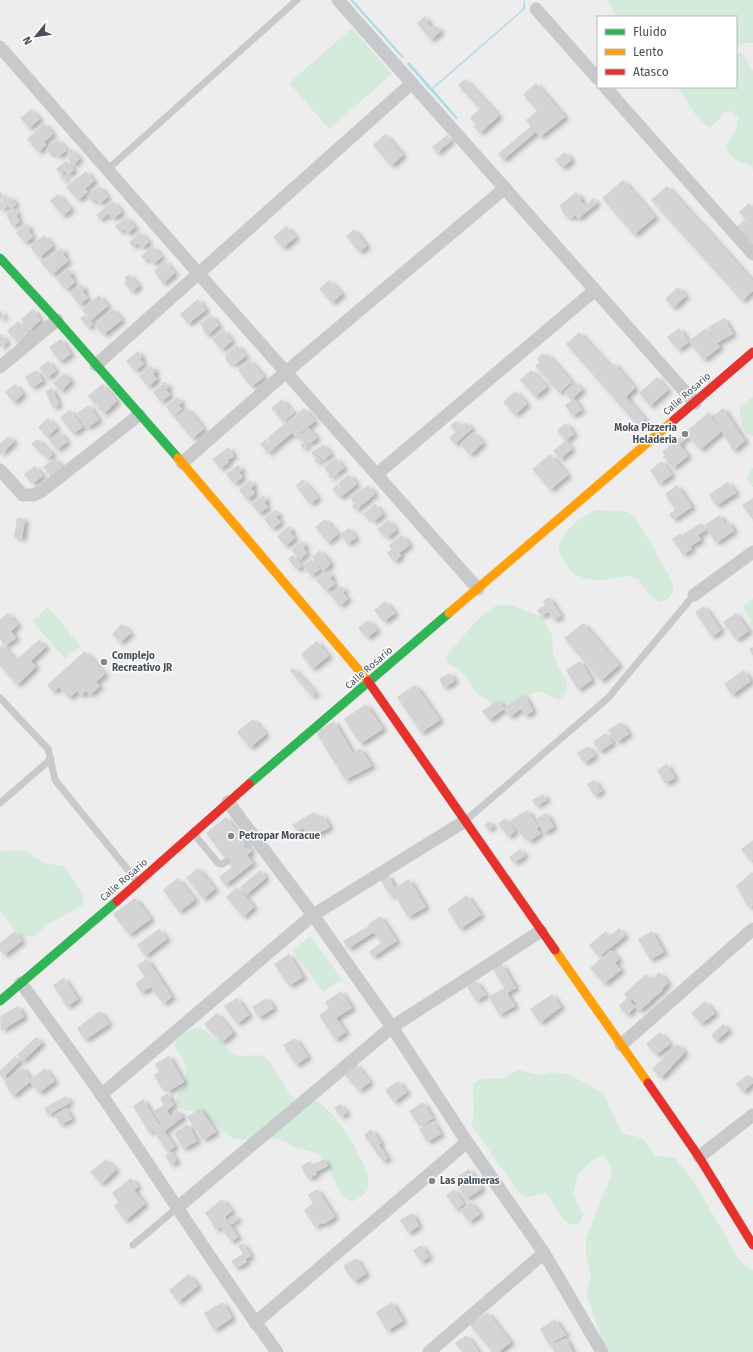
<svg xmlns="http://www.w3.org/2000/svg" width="753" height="1352" font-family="'Fira Sans',sans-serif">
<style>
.green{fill:#d4ebdc}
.water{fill:#acdae5}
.building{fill:#d4d4d6;filter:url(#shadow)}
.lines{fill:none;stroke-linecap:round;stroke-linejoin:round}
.lane{stroke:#c8c9cb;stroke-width:7}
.street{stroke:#c8c9cb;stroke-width:13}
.fast{stroke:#30b455;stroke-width:9}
.slow{stroke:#ff9f0a;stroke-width:9}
.jam{stroke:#e5322d;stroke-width:9}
.poi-dot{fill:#81878c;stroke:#fff;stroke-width:1.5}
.labels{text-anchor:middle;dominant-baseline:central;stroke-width:3;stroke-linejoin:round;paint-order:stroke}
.street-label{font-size:10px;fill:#475058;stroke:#fff}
.poi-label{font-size:10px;font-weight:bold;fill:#475058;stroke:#fff;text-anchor:start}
</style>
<defs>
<filter id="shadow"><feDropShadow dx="4" dy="2.5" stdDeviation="2" flood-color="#0004"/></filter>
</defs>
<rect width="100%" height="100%" fill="#eeeded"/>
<!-- green -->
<path class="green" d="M608,0H753V43H742L736,50V17H616Z
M352,28L392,74L329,129L289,83Z
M736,51L744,55L753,71V171L752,166C737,160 729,161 726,144C734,136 737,130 738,119L732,111L723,113L717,122L709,128L695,114L677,87H736Z
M753,397V436L747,435L742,426L739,408L747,400Z
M753,468V487H752L747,480L750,470Z
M596,510L626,511L635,516L671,579L674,589L669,598L660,602L651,597L638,579L628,576L597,581L587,579L576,575L568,568L558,550C563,530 577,519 596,510Z
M753,599V627L743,606Z
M498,605H510L541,616L552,635L553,654L567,683L566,693L559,700L549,696L540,691L530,694L513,705L504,708L496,706L477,694L465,675L448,663L446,656C463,639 476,615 498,605Z
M48,607L81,646L65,659L32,621Z
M24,850L44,863L64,866L82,893L84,904L50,923L34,936L24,937L15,931L0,910V851Z
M310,936L342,979L323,992L292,950Z
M198,1026L221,1043L230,1052L239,1056L260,1055L269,1060L290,1095L299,1100L318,1101C323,1106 329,1111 334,1116C344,1129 374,1172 368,1188C366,1195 358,1199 352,1202L343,1197L324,1159L314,1152L293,1147L285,1141L262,1135L243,1140L233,1139L201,1113L181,1109L176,1100C189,1071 192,1073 174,1045L180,1036Z
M519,1070L539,1075L550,1072L569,1074L604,1094L622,1133L642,1138L655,1155L675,1158L695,1183L738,1258L745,1266L753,1270V1352H609L603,1342L586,1294L591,1276L586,1257V1237L612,1173L609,1164L604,1156L594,1159L578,1174L573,1194L583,1214L580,1223L571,1225L563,1219L546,1193L526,1198L518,1192L471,1124L474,1115L473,1084L480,1079L502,1078Z"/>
<!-- water -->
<path class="water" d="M350,0H353L404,57L402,58Z
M524,0H525V9L433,89L458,118L456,119L407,64L409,62L432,88L523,9Z"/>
<!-- building -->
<path class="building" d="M425,16L428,21L427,23L432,29L436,26L441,31L431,40L417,23Z
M465,79L499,116L480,133L474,127L477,125L470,118L480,109L458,85Z
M536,83L565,117L540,137L536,132L503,160L498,154L531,126L526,120L537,111L523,94Z
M31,109L40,119L29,128L20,118Z
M44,123L53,134L44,142L46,145L38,152L27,139Z
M385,134L403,155L391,166L373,145Z
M447,135L451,141L437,153L432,147Z
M57,139L67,150L58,157L54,152L51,155L46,149Z
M71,149L80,159L73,165L68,159L70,156L67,152Z
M565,152L572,160L562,168L555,160Z
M66,161L74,170L68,175L64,171L60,174L56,169Z
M86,171L94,181L86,188L80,182L88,192L78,200L66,187Z
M63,174L67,179L64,181L60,177Z
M623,180L655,217L634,235L602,198Z
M99,186L108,197L99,204L96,199L93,202L87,196Z
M667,186L753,281V291L742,301L651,200Z
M0,192H1L4,198L0,200Z
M576,192L582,199L580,200L585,206L593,198L597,203L578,219L575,215L571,219L569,216L566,217L561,210L562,209L559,206Z
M58,194L71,209L63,216L50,201Z
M8,196L9,198L11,197L16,205L10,208L6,200L8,199L7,197Z
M2,200L7,207L0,211V201Z
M113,201L122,212L113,219L108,214L100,220L96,215Z
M749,203L753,207V228L739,212Z
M15,209L18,214L16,215L20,222L12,226L6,214Z
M126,217L135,227L128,234L123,229L120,232L115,226Z
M744,220L753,229V248L735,228Z
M26,224L30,228L28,230L33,237L25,243L16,233Z
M286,226L296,237L283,248L273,237Z
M354,229L367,246L359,252L346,236Z
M140,232L149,242L142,248L137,243L133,247L129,242Z
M44,235L53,246L39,258L30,247Z
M153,246L162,257L153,264L148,258L145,261L141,256Z
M61,248L65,252L63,254L68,261L52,275L40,261L43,258L45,261Z
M165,261L175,273L163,284L154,271Z
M68,269L72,274L70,276L75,282L66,290L56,279Z
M129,274L139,286L132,292L124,283L127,281L124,278Z
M329,280L342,294L332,303L319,289Z
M81,284L85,289L82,291L88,298L79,305L70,293Z
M678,287L686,296L673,308L665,299Z
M99,295L108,306L91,320L82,310Z
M198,299L206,310L188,324L180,314Z
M33,309L41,320L29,330L21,319Z
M113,309L122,320L103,335L95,325Z
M0,310L5,316L0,320Z
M85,315L93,324L88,328L80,318Z
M211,315L219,325L207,336L200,324Z
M724,318L733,334L717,343L708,327Z
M18,321L29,333L18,343L7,331Z
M679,328L689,342L678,350L667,337Z
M706,328L720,347L703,360L689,341Z
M224,330L232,341L221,350L212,339Z
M579,332L610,366L614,363L635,388L626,397L645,419L638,426L566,344Z
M0,333L7,342L0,348Z
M61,339L71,354L60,362L49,347Z
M237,345L246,356L234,365L231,362L229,364L225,359L227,357L225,355Z
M138,351L142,357L140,359L144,364L135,371L126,361Z
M542,353L545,356L547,354L572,382L559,393L535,366L540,362L537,359Z
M250,360L264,377L251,387L238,370Z
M48,361L56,371L47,378L39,368Z
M151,366L156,371L153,374L157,379L148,387L139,376Z
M36,370L43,381L32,388L25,377Z
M531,370L547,387L535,397L520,380Z
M64,373L71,381L61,391L53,383Z
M657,377L668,390L650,406L639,393Z
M165,382L169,387L166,390L170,395L161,402L153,392Z
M575,382L582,390L571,400L564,392Z
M15,384L23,394L14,403L5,392Z
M102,384L117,401L104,414L88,396Z
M52,388L59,405L53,408L45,391Z
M515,391L527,404L515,415L503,402Z
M177,397L182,403L179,405L182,409L174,417L166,407Z
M282,399L289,408L282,414L279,409L275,412L271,408Z
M574,399L582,410L572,416L565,405Z
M89,405L99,420L87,428L77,413Z
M187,408L204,429L192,439L175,418Z
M291,408L294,413L283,422L275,413L278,411L282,415Z
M304,408L315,421L296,437L292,433L274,448L267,438Z
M723,408L745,441L733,451L722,431L700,450L688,436L679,444L688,456L673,468L663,456L665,455L662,452L709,412L712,416L710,417L722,431L713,416Z
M70,410L83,427L73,434L60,417Z
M48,418L57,428L47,437L38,427Z
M456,421L461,427L466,422L472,429L455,444L449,438L456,432L450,426Z
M566,423L574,434L565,441L572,449L560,459L553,451L565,441L557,430Z
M309,428L317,438L309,444L305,440L302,442L298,437Z
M60,432L67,442L57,450L49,441Z
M473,432L483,443L470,455L460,444Z
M9,436L14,442L0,455V443Z
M37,439L53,454L48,459L31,444Z
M266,439L274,449L268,453L260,444Z
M305,442L307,446L303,449L300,445Z
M323,444L331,454L323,460L319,455L315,458L311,453Z
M229,447L234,456L227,461L229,462L220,469L212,459Z
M550,454L568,475L550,490L532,469Z
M319,457L321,461L316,463L314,459Z
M55,458L62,468L51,477L43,467Z
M336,458L344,468L335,475L331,470L328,473L324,468Z
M662,461L672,475L659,484L650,470Z
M238,465L242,470L239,472L243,477L234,484L226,474Z
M35,466L43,476L32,484L24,474Z
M331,473L334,477L330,479L328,474Z
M349,474L357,484L340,498L332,489L337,485L341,490L344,488L342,489L338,484Z
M303,479L305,482L298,488L296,486Z
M250,480L254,485L251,488L255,493L247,500L239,490Z
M728,482L736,493L716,506L709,494Z
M306,483L318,498L310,504L298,489Z
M368,485L375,494L370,498L363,489Z
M677,485L692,507L673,520L669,514L675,510L665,494Z
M362,489L370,499L360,506L356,502L354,503L350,498Z
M263,495L267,500L264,502L268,507L259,514L251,504Z
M753,498V520L742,505Z
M356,503L360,507L356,510L352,506Z
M375,504L383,514L373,522L369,517L367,519L363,514Z
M275,510L279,514L276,517L281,522L272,529L264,519Z
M720,515L725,524L728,521L734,531L716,543L704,525Z
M17,518L25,519L22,539L14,537Z
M325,519L338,534L328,543L315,527Z
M389,520L396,530L387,538L383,533L381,534L377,529Z
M701,523L706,530L698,535L701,540L691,546L683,534Z
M289,526L292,530L290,532L295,538L285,546L277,536Z
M349,528L356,538L347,544L340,534Z
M681,533L692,549L683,555L672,539Z
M402,535L410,545L399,553L401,556L394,562L387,553L395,547L391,549L389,545Z
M302,541L306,545L303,548L307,553L300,560L291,550Z
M320,550L331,564L323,571L312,557Z
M293,555L302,566L297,570L288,559Z
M311,559L320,569L311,576L303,566Z
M328,571L332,576L330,578L335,584L326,591L316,580Z
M341,586L345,590L343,593L348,599L340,606L330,595Z
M549,597L561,616L554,620L549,612L541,616L537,610L545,605L543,601Z
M385,601L395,613L384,622L374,610Z
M704,606L721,630L712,637L695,612Z
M8,613L18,625L11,631L16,638L5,646L0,639V620Z
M736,613L749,631L736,640L723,622Z
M368,620L377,630L367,638L358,628Z
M583,623L619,665L601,681L564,638Z
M122,624L131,633L120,643L112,634Z
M39,640L46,647L31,661L36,667L17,685L0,666V647L2,645L16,660Z
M317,641L329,656L312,669L301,654Z
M753,647V656L749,649Z
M85,651L105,674L96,682L100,686L90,695L86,691L81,696L77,691L69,698L59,687L53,692L47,685Z
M580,661L592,680L578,690L566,670Z
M293,668L316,693L312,697L290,671Z
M744,670L751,681L732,695L724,684Z
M450,673L455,681L444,688L439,679Z
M415,685L440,720L421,733L397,697Z
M524,694L533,711L525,716L521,709L510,717L504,709L489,720L482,711L498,700L504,708Z
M366,704L383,729L360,744L344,719Z
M253,719L266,734L250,748L237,732Z
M334,721L353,753L360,748L372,766L345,780L316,732Z
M621,722L629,734L617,742L608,730Z
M606,733L613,743L599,752L593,742Z
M588,746L595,756L584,763L577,753Z
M667,764L675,778L665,784L657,770Z
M594,780L602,791L594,796L587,784Z
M543,794L547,800L536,806L532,800Z
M527,810L539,827L537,829L541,833L529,842L526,837L524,838L511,820Z
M314,812L317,818L323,815L330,827L314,836L313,833L307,835L303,828L297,831L292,825Z
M546,813L554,827L544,833L536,819Z
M226,817L252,851L247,855L253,863L225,885L219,877L232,867L206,833Z
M505,818L515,831L508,837L498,824Z
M490,821L493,827L488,830L484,825Z
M753,840V859L750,861L741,849Z
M520,849L525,856L514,863L509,857Z
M198,868L215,889L203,899L186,878Z
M260,870L266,878L246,895L240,887Z
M752,872L753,873V905L749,908L736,886Z
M388,875L395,888L409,879L426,907L408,917L394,894L390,896L380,879Z
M178,878L195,900L179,912L163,890Z
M237,887L254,907L243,917L226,897Z
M467,895L481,915L460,929L447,909Z
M135,898L151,919L129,935L113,914Z
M380,916L397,941L373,957L369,952L381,943L374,932L348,949L343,941L369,926L368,924Z
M619,928L625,936L599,957L589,945L606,931L610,936Z
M159,929L167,939L145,956L137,945Z
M15,931L22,941L4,955L0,950V943Z
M652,931L664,952L650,960L638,939Z
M611,950L619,959L615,963L621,970L604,984L590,968Z
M289,954L303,977L289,986L274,964Z
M147,959L172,997L163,1004L151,987L141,993L135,983L145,977L137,965Z
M502,964L516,988L507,993L515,1006L499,1015L489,997L504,988L493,969Z
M659,972L668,983L662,989L663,990L651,1000V1001L639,1011L635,1007L638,1005L632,999L630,1001L635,1007L627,1015L619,1006L627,998L624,994L646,974L653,982L655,980L653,978Z
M64,978L78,999L67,1007L53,985Z
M476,981L486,995L476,1001L467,987Z
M341,991L352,1008L336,1018L346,1032L335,1040L319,1015L329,1008L325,1002Z
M552,994L561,1007L540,1023L530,1009Z
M237,998L249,1015L237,1024L224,1006Z
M267,998L274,1008L259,1018L252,1007Z
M705,1001L715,1013L701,1024L691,1013Z
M18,1006L24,1017L1,1031L0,1016Z
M100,1011L109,1024L85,1040L77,1028Z
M217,1013L233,1033L221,1043L204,1024Z
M723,1024L729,1030L716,1041L711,1035Z
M660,1032L670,1044L656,1055L646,1044Z
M36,1037L42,1043L23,1061L17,1055Z
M295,1038L308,1057L296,1065L283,1045Z
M677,1044L685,1052L661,1078L652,1069Z
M15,1056L20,1061L3,1078L0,1075V1071Z
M169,1056L184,1082L167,1092L165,1087L162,1089L154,1075L159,1072L155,1064Z
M356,1064L370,1082L359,1091L344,1074Z
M22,1067L31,1079L45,1068L55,1081L39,1093L30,1082L13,1096L4,1082Z
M747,1075L753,1081V1083L743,1092L736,1084Z
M398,1081L407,1092L394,1102L385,1090Z
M167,1093L174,1105L167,1110L170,1116L160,1122L153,1111L164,1105L160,1098Z
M66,1096L70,1103L48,1115L44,1108Z
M143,1099L159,1125L178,1110L183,1117L161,1134L165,1132L175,1147L167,1152L153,1130L149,1133L133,1106Z
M423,1102L433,1118L420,1127L409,1111Z
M340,1104L347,1113L341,1117L334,1108Z
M66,1108L72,1119L60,1125L55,1115Z
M200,1108L216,1132L203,1140L187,1117Z
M433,1121L441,1134L427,1142L419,1129Z
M188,1124L197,1141L183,1149L174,1133Z
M371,1129L381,1143L379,1145L388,1158L383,1162L364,1135Z
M171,1152L177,1161L171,1165L165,1156Z
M106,1159L116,1170L101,1184L90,1172Z
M324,1159L328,1166L316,1172L317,1174L308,1179L301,1166L310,1161L312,1165Z
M469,1169L482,1189L466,1199L453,1179Z
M131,1178L138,1187L134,1190L145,1204L125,1221L114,1206L119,1202L112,1193Z
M317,1189L335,1217L324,1224L323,1223L315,1227L304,1210L313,1203L308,1195Z
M454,1189L464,1204L456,1210L446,1195Z
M222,1199L232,1211L225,1217L238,1237L231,1242L221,1227L215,1230L211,1220L205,1213Z
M471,1202L480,1214L469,1222L460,1210Z
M412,1213L419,1226L408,1233L400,1220Z
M235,1215L238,1220L231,1224L228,1219Z
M243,1243L251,1256L245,1259L247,1262L236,1268L231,1261L243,1254L238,1246Z
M422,1245L429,1257L421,1262L413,1250Z
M356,1258L366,1274L354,1282L343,1266Z
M189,1274L198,1286L178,1302L169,1290Z
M223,1302L232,1318L214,1330L204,1313Z
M392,1302L403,1321L387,1331L376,1312Z
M487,1312L511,1342L499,1352H492L470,1325Z
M555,1319L566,1335L549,1345L540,1329Z
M467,1335L479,1352H462L455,1343Z
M566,1338L573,1352H554L551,1345Z"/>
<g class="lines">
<!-- lane -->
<path class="lane" d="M108,169L297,0
M0,698L48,749L55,780L137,881
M0,803L51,759
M465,821L608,698L694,595
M194,834L218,863L222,864L227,861
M247,845L256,838
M133,1245L177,1208"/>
<!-- street -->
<path class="street" d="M338,0L695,403
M536,9L598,79
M0,47L198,273L478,589
M605,87L753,254
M96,365L412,83
M0,367L57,320
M182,463L286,372L505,188
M0,470L23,495H33L42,491L139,415
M377,474L595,290
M694,595L753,552
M228,802L313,915L392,1027L467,1142L544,1253L602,1352
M21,983C48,1020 75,1057 101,1094C160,1180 215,1268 277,1352
M621,1045L753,929
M101,1095L313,915L465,821
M699,1157L753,1115
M177,1208L392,1027L541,931
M255,1323L467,1142
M429,1352L544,1253"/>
<!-- fast -->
<path class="fast" d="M0,258L57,320L178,458
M249,784L449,613
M0,1001L117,901"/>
<!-- slow -->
<path class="slow" d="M178,458L368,681
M449,613L674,420
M555,950L648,1083"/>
<!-- jam -->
<path class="jam" d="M674,420L753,352
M368,681L555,950
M117,901L249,784
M648,1083L699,1157L753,1245"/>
</g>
<!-- markers -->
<g class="poi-dot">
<circle cx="685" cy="434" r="4"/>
<circle cx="104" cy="662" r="4"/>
<circle cx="231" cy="836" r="4"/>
<circle cx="432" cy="1181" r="4"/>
</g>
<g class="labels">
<!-- street labels -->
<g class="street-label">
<text transform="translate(687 394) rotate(-41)">Calle Rosario</text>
<text transform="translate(369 668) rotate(-41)">Calle Rosario</text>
<text transform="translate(124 880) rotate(-41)">Calle Rosario</text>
</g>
<!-- poi labels -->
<g class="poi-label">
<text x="677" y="428" text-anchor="end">Moka Pizzeria<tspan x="677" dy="12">Heladeria</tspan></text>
<text x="112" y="656">Complejo<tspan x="112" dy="12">Recreativo JR</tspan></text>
<text x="239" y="836">Petropar Moracue</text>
<text x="440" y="1181">Las palmeras</text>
</g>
</g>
<!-- legend -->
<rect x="597" y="16" width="140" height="72" fill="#ffffff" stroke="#b5b9bc"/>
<rect x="605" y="29" width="20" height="6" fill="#30b455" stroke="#b5b9bc"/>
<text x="633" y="36" font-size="12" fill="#475058">Fluido</text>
<rect x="605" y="49" width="20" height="6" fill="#ff9f0a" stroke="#b5b9bc"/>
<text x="633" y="56" font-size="12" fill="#475058">Lento</text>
<rect x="605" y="69" width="20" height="6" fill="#e5322d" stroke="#b5b9bc"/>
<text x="633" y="76" font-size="12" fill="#475058">Atasco</text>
<!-- north arrow -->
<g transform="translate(36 36) rotate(241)" stroke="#ffffff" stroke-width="3" paint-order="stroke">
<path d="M0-3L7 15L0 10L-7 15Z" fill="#475058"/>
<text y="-6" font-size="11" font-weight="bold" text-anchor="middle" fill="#475058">N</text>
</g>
</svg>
